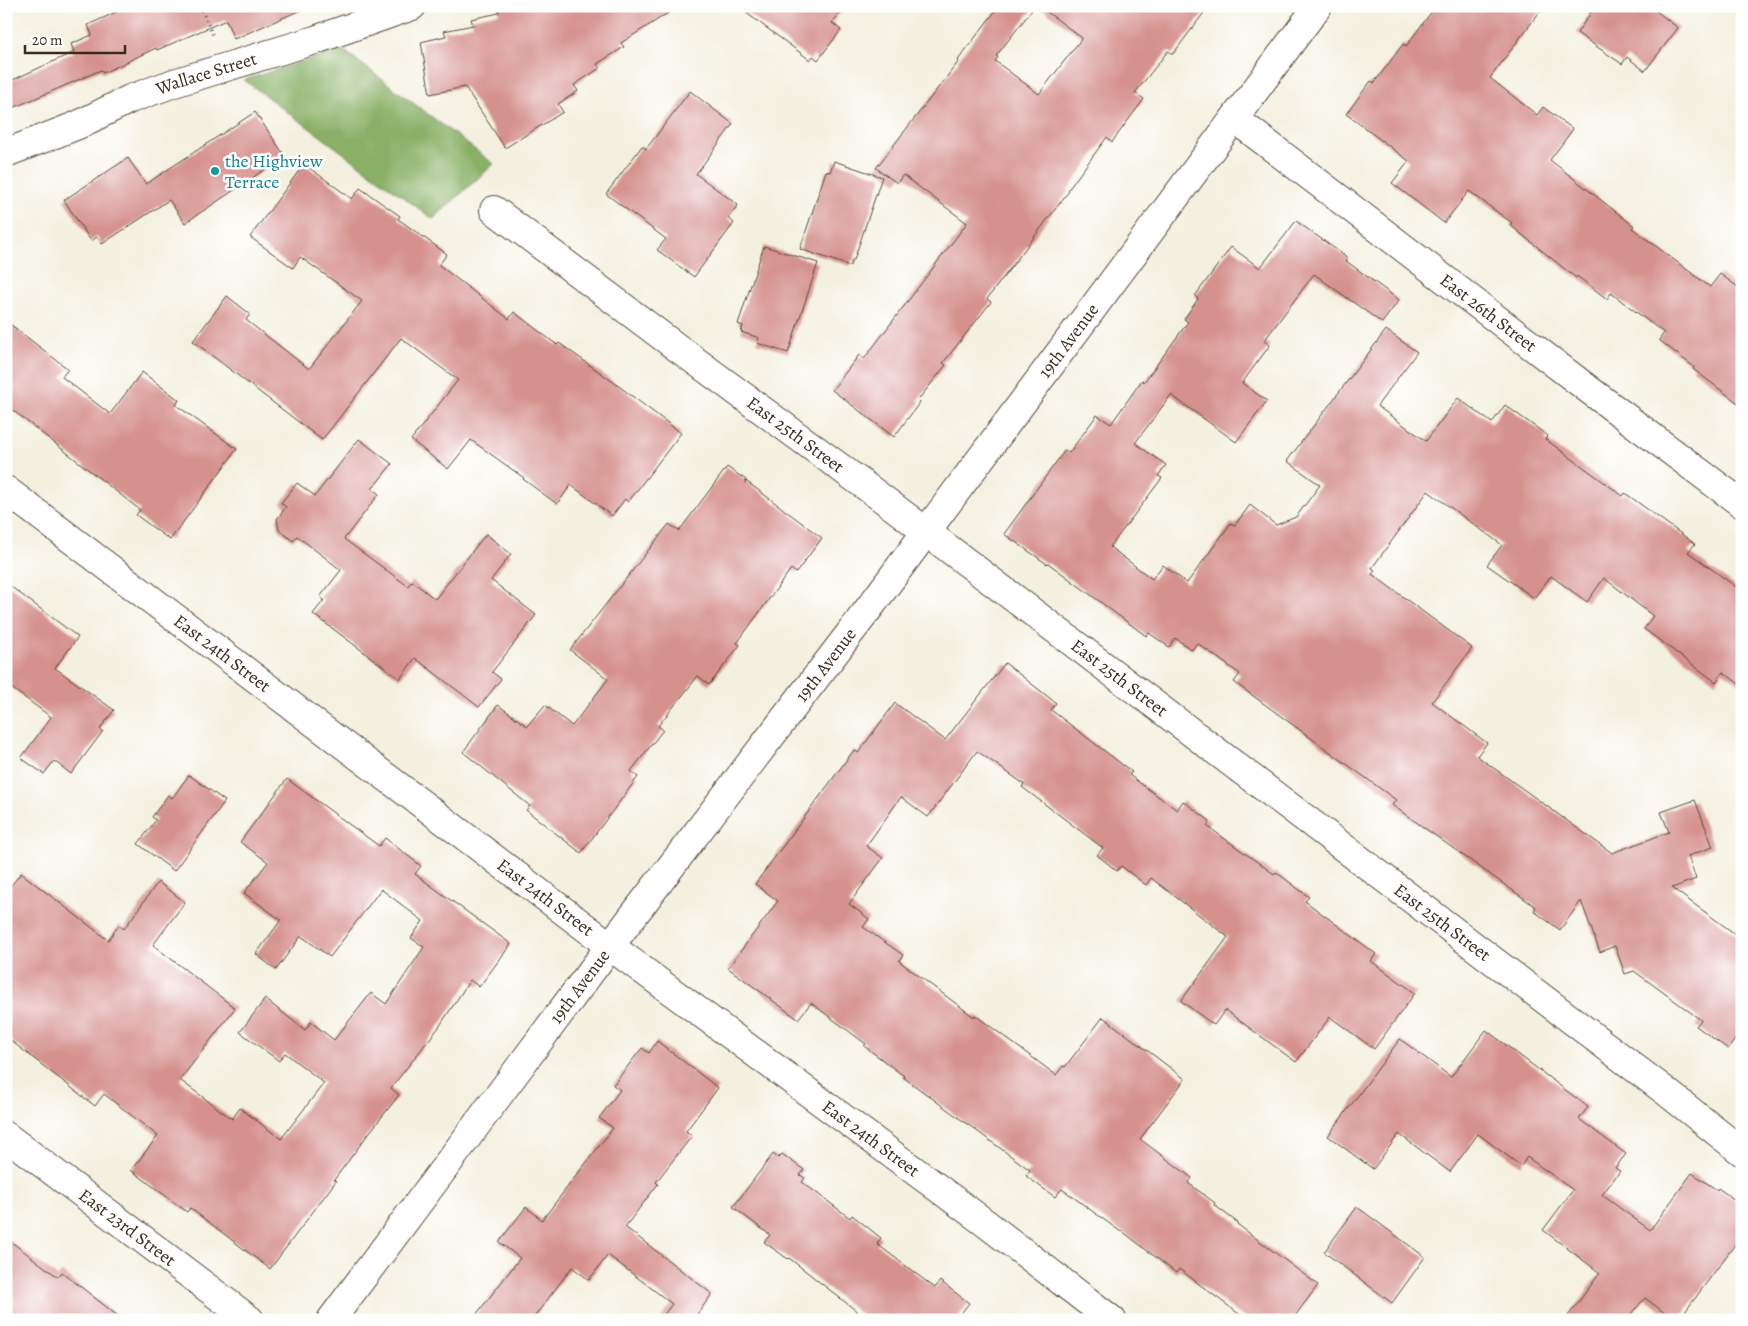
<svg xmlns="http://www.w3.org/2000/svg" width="1748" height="1326" font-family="Alegreya,serif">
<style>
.forest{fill:#89b066;stroke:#626d42}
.building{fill:#d5918e}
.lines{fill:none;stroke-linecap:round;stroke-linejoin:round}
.minor-casing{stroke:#57483b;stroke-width:30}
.path{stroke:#57483b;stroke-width:3;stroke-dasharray:1 4;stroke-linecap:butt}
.minor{stroke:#fff;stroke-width:28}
.culture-dot{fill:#0f9aa8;stroke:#fff;stroke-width:2}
.labels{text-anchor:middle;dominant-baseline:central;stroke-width:5;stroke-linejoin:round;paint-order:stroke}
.street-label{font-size:18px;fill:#3b2a1e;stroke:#fff}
.culture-label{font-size:18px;fill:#0d838f;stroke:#fff;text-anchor:start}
</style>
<rect width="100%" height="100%" fill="#fff"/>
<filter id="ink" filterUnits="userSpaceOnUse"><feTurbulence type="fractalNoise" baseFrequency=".02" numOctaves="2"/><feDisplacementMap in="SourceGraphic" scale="10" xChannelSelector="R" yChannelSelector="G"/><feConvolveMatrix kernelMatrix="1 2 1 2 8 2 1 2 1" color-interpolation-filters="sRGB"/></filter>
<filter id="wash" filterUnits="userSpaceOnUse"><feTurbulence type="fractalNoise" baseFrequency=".0096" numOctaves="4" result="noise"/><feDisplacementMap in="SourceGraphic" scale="20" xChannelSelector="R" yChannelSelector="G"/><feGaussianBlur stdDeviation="1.12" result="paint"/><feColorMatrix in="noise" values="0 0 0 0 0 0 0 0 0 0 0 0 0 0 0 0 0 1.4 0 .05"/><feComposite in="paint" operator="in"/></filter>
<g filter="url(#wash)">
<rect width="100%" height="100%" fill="#f4f0df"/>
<!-- forest -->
<path class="forest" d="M342,49L494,164L433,219L244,80Z"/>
<g id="blocks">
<!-- building -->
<path class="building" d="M129,6H310L234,39L226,20L157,50L156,48L103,73L101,70L6,111V83L74,52L71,44L92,35L88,25Z
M498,6H679L621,43L624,47L597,64L600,68L574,85L578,91L558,104L563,112L505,148L465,87L430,94L421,42L446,36L444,31L473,25L471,19L499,13Z
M737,6H846L832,23L841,30L818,60L813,56L810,60Z
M999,6H1035L996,56L998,57L995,61L1039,94L1082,38L1039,6H1209L1173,54L1168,51L1135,93L1144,99L1112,142L1107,137L1068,190L1069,191L987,299L991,302L943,363L946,365L918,400L920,402L894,437L832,390L859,355L864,359L967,223L903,175L897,183L876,168L959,61L958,60Z
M1436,6H1544L1490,78L1537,115L1543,107L1573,129L1550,160L1634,226L1632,228L1710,287L1720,274L1742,290V406L1693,369L1694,367L1659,340L1664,333L1611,293L1607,299L1577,276L1576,278L1510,225L1512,223L1469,191L1444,223L1392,183L1409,161L1346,114L1371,81L1374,83L1403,44L1406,46Z
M1595,6H1650L1678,28L1645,71L1627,57L1622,64L1577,33Z
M690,91L733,124L696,174L738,205L728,218L734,223L694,277L657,250L666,239L606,194L642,146L646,149Z
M255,112L285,156L185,223L169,200L102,244L97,237L91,241L64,200L128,158L146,184Z
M834,161L882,177L854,260H852L850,266L800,249L826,171L830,172Z
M304,164L352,199L360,188L400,216L398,219L447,254L439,265L509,319L514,312L557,345L559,343L612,381L681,433L628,502L625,499L612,516L571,485L557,504L523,479L524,478L471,440L448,469L411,440L458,380L401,338L322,440L193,341L227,296L250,314L246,320L309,369L362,301L300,257L293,268L250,237Z
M1296,221L1348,258L1346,261L1399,300L1382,323L1314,274L1264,341L1270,345L1242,383L1267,401L1236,442L1171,395L1135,443L1166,465L1158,476L1162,478L1110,547L1152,579L1163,565L1187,583L1231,523L1235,525L1250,505L1276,525L1296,517L1320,485L1287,461L1386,330L1417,352L1377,406L1426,441L1458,398L1492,423L1505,405L1548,436L1545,439L1623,496L1625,493L1695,544L1688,552L1742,591V686L1723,672L1716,682L1644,629L1653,616L1604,578L1587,602L1551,576L1534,598L1487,565L1502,545L1428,491L1372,568L1375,570L1372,574L1472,648L1432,702L1487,743L1477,756L1612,853L1669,832L1661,812L1695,800L1713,847L1688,856L1696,879L1672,888L1742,939V1030L1728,1049L1696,1026L1701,1020L1634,971L1625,974L1615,946L1600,952L1581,901L1560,930L1534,911L1536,907L1392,805L1396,800L1234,682L1240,674L1197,643L1192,650L1175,638L1169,647L1149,633L1146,636L1048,563L1047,564L1004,534L1065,450L1069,453L1097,415L1111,424L1142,380L1144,382L1188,322L1184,319L1198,299L1195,296L1231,247L1260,268Z
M764,246L818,263L788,353L757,343L759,338L741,332L743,326L738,324Z
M6,321L68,369L62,377L110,414L142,372L179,400L176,405L237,449L170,540L136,515L140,510L6,405Z
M359,439L392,464L372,489L379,494L344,539L408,586L412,581L435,599L486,534L511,554L491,580L536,615L492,672L501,679L479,707L415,658L400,679L313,614L324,600L320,597L341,570L297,536L293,541L279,530L277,519L286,507L281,503L297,483L315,496Z
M727,467L746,480L745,483L746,481L822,538L796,573L791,569L737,643L740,645L709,685L698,676L658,726L663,730L631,771L638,777L581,853L526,810L530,806L463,752L498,705L527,726L545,705L572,726L608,679L570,650L669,524L679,531Z
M6,583L78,637L55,668L114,710L100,729L103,731L71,774L54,761L44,774L21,758L51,717L6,684Z
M1005,663L1056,703L1051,710L1132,772L1129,775L1177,810L1183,801L1210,821L1207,826L1274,874L1276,872L1309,897L1305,901L1376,954L1371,961L1415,993L1374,1049L1330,1017L1296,1062L1225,1010L1214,1025L1181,1001L1228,937L1151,878L1146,885L1121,866L1117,871L1097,855L1103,848L1022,787L1024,784L977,751L928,817L901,797L866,846L883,858L849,904L869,919L863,927L903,955L899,961L974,1017L975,1015L1056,1075L1063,1066L1065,1067L1103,1017L1185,1079L1140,1139L1192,1178L1188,1183L1215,1203L1214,1205L1238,1223L1237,1224L1318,1285L1292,1320H1247L1179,1269L1176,1273L1122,1231L1121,1232L1062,1189L1055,1197L1026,1176L1030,1170L903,1077L904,1076L864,1046L866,1044L811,1003L798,1019L728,968L778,901L755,884L854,750L858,753L895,703L945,740Z
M189,775L225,801L174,871L138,844L156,820L152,817L168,795L172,798Z
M287,779L379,846L385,838L421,866L415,874L511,944L479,987L470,980L439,1027L391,1088L399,1095L366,1137L334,1180L336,1181L270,1269L190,1208L187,1212L131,1170L158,1136L104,1094L95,1106L6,1037V892L21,873L108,940L119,925L124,929L158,882L185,902L153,945L235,1008L180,1080L232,1119L240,1108L281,1139L324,1083L285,1053L279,1061L240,1032L265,999L305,1030L311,1022L334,1040L371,993L386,1004L424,947L411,938L423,921L381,889L330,957L301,936L276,970L256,954L281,920L244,893L268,862L240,842Z
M1486,1030L1588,1107L1579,1119L1626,1154L1615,1168L1620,1171L1602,1195L1650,1230L1692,1173L1717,1190L1718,1188L1742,1205V1235L1679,1320H1674L1645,1298L1627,1320H1565L1600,1273L1543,1230L1573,1190L1527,1157L1521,1166L1478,1134L1450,1172L1399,1134L1373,1169L1328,1136L1400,1039L1451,1077Z
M657,1041L718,1088L686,1131L692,1136L656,1182L658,1184L625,1227L712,1294L693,1320H660L672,1304L608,1255L589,1280L572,1267L532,1320H472L520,1258L499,1242L526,1207L542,1220L613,1128L599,1118L620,1090L613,1085L642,1048L649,1053Z
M773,1154L778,1158L782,1154L804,1170L800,1175L805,1178L802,1182L850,1218L852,1215L881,1238L877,1244L935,1288L940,1281L969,1303L956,1320H868L789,1258L788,1259L764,1242L770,1235L733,1207Z
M1357,1207L1425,1257L1392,1303L1324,1252Z
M6,1238L58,1277L62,1272L123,1320H6Z"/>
</g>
</g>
<g filter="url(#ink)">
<use href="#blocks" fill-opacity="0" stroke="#57483b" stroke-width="1"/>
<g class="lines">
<defs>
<g id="minor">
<path id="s1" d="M1235,119L1592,392L1742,504"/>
<path id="s2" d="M6,153L78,125L130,99L174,83L315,40L412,6"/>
<path id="s3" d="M494,210L671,343L883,499L1664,1090L1742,1152"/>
<path id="s4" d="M6,490L610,946L984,1222L1112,1320"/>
<path id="s5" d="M6,1136L250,1320"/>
<path id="s6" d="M331,1320L610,946L870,607L1318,6"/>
</g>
</defs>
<!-- minor casing -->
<use href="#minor" class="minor-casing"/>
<!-- path -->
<path class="path" d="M200,6L214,38"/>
<!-- minor -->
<use href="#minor" class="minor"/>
</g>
</g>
<!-- markers -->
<circle class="culture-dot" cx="215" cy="171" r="5"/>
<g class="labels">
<!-- street labels -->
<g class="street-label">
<text stroke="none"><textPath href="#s2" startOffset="216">Wallace Street</textPath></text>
<text stroke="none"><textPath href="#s1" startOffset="319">East 26th Street</textPath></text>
<text stroke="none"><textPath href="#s6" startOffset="1226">19th Avenue</textPath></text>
<text stroke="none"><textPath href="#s3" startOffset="376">East 25th Street</textPath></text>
<text stroke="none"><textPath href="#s4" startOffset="271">East 24th Street</textPath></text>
<text stroke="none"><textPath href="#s6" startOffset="821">19th Avenue</textPath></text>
<text stroke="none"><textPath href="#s3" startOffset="781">East 25th Street</textPath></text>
<text stroke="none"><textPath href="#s4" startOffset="676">East 24th Street</textPath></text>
<text stroke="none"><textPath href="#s3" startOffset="1186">East 25th Street</textPath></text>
<text stroke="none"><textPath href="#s6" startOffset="416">19th Avenue</textPath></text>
<text stroke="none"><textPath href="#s4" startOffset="1081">East 24th Street</textPath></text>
<text stroke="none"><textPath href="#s5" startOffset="152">East 23rd Street</textPath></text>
</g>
<!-- culture labels -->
<g class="culture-label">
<text x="225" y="161">the Highview<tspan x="225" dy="21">Terrace</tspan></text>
</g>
</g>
<!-- margin -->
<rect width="1748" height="1326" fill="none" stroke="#fff" stroke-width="25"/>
<!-- scale -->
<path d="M25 45v8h100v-8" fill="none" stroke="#3b2a1e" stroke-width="2.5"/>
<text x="32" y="45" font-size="15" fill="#3b2a1e" stroke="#ffffff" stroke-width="4" paint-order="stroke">20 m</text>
</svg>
